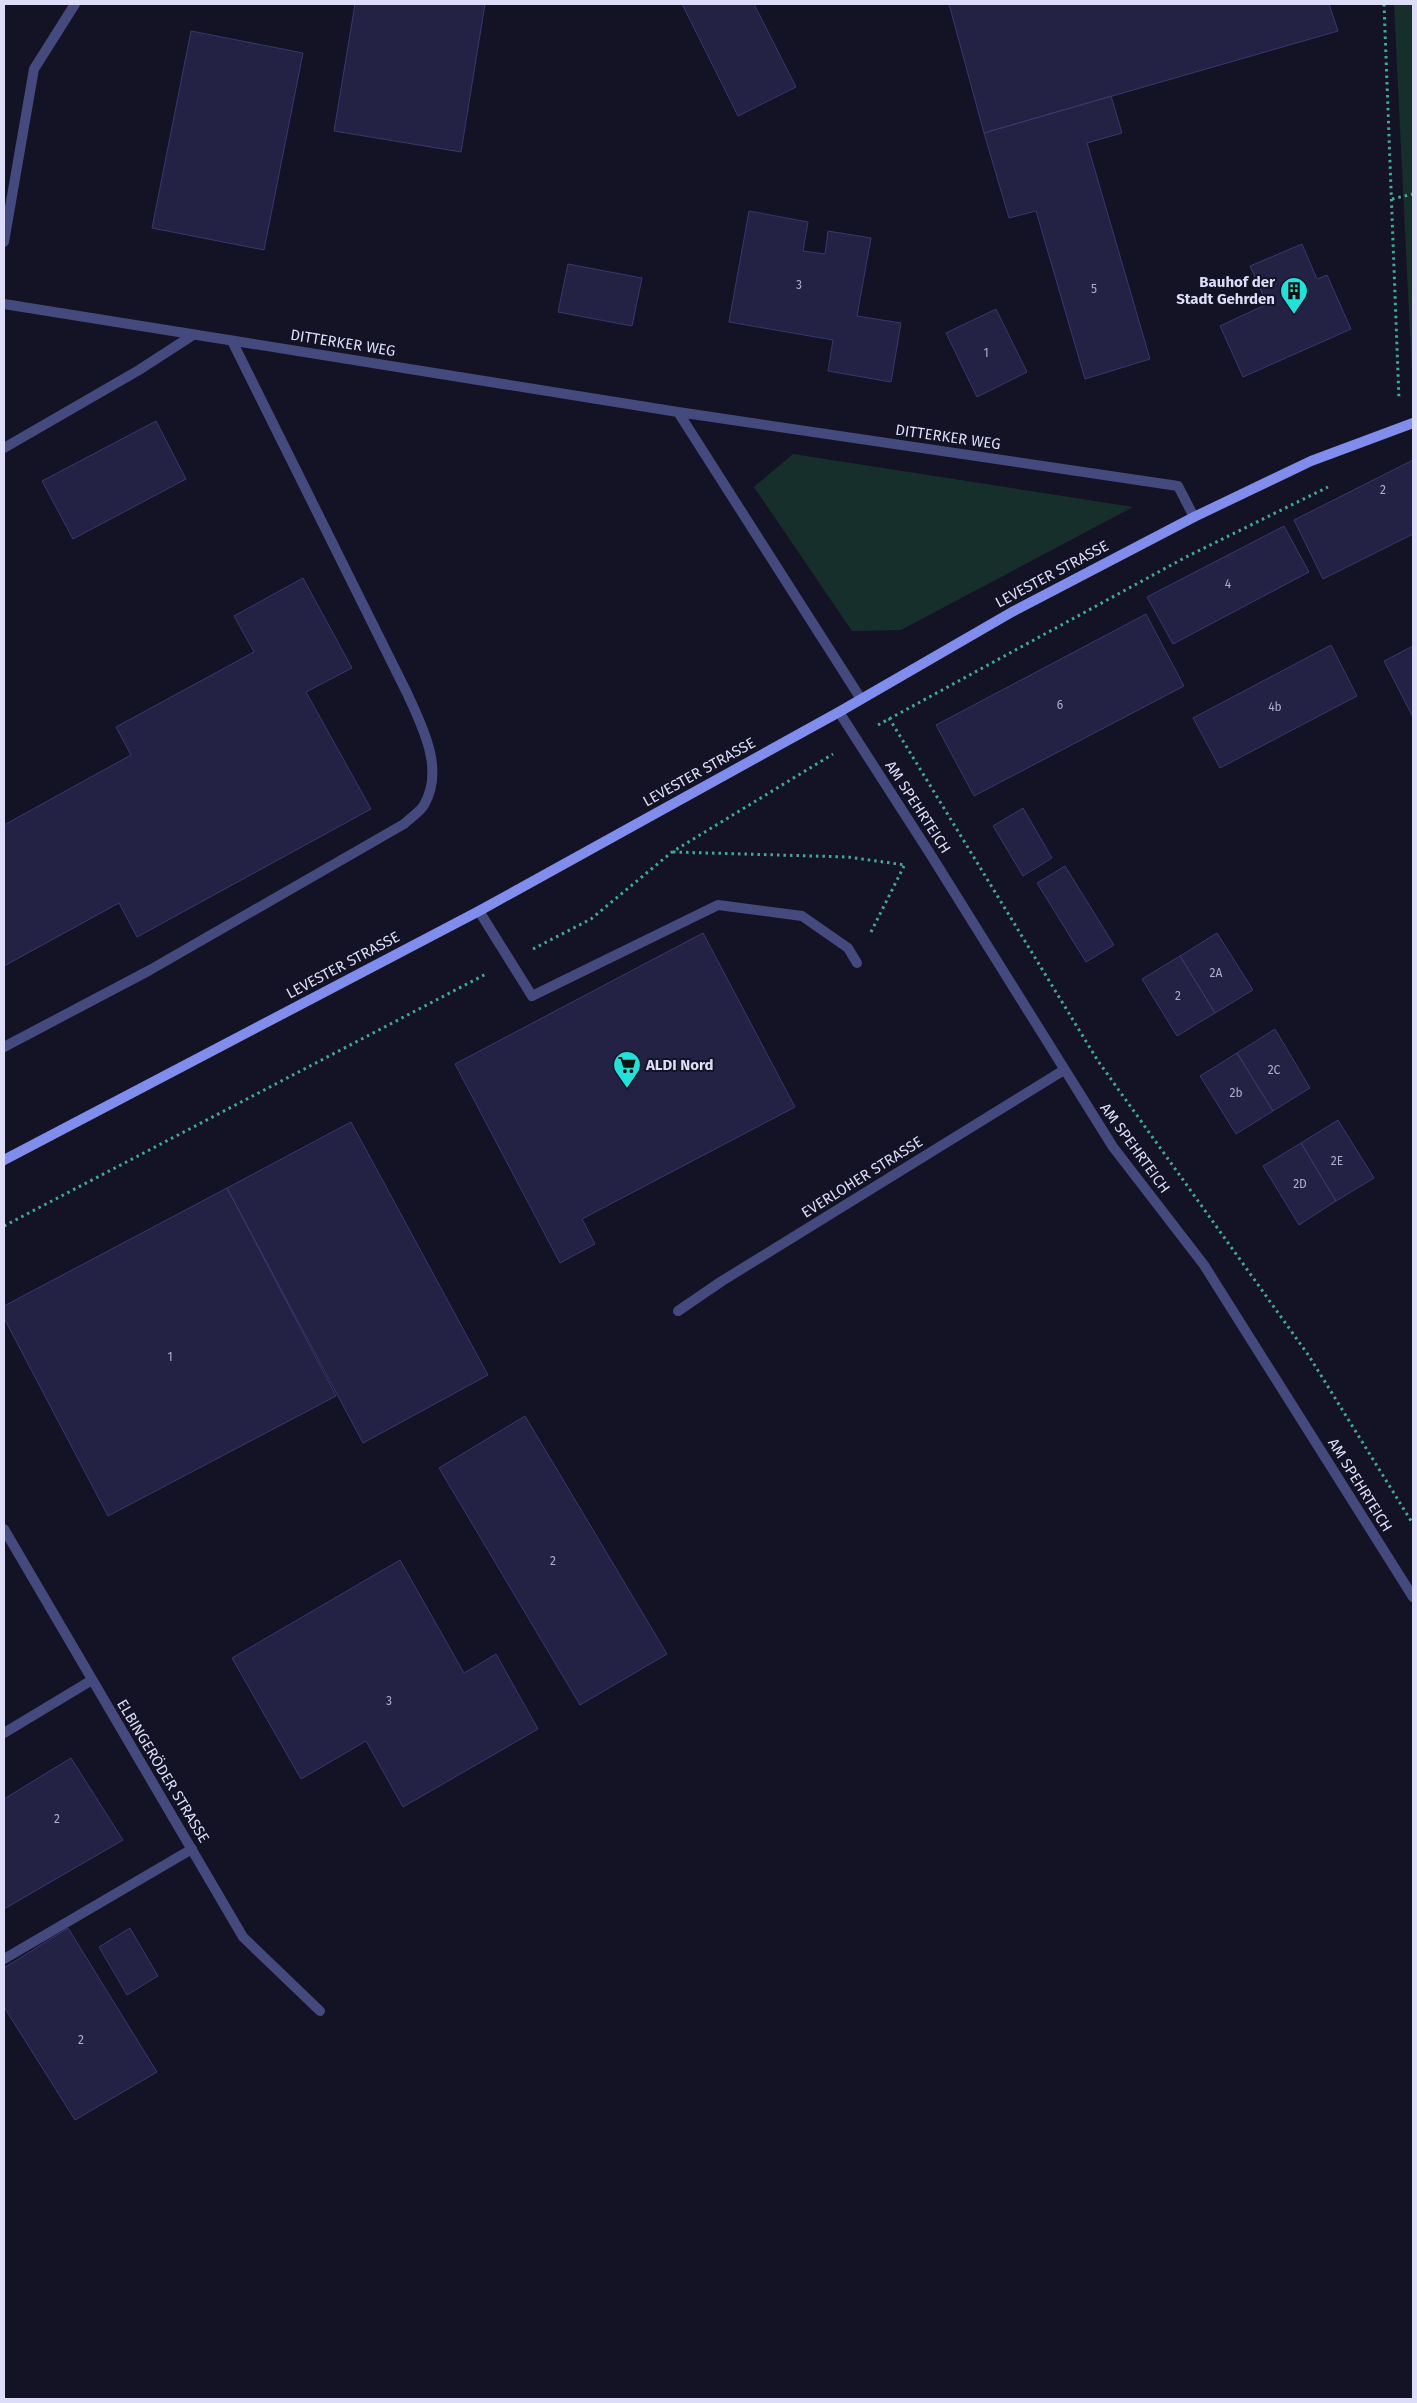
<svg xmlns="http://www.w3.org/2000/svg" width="1417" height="2403" font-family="'Fira Sans',sans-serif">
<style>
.green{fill:#172f2b}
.building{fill:#242244;stroke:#3a376d}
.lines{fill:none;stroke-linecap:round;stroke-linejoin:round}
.path{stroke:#41aa95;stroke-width:3;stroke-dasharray:2.5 4;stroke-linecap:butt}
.lane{stroke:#454a7e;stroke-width:10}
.street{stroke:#454a7e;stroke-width:10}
.secondary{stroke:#818ded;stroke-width:10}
.labels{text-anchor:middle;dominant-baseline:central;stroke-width:4;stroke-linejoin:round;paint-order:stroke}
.number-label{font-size:12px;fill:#afaecc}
.poi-label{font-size:15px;font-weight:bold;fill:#ddddfa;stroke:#141326;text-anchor:end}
.street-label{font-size:15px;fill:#ddddfa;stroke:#141326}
</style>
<rect width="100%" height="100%" fill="#141326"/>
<!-- green -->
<path class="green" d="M1394,4H1413V394Z
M793,454L1133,507L901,630L852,631L754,487Z"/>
<!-- building -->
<path class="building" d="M355,4H485L461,152L334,131Z
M682,4H754L796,87L738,116Z
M949,4H1329L1338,31L984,133Z
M191,31L303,53L264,250L152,228Z
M1111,96L1122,133L1087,143L1150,359L1085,379L1036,211L1009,218L984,133Z
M749,211L808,222L803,251L825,254L828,231L871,238L857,316L901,323L891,382L828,371L833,340L729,322Z
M1302,244L1317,279L1327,275L1351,329L1243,377L1220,326L1267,304L1250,266Z
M568,264L642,278L632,326L558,312Z
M996,309L1027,372L977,397L946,333Z
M156,421L186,479L73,539L42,481Z
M1413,460V534L1323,579L1294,520Z
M1284,526L1309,572L1173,644L1147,597Z
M303,578L352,668L306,692L371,809L137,937L119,903L4,966V825L131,755L116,727L254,652L234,616Z
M1146,614L1184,686L974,796L936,725Z
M1331,645L1357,696L1220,768L1193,718Z
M1413,646V717L1384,661Z
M1023,808L1052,858L1023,876L993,826Z
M1065,866L1114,945L1086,962L1037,883Z
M703,933L795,1107L582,1219L595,1244L560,1263L455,1064Z
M1217,933L1253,990L1215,1013L1180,956Z
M1180,956L1215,1013L1177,1036L1142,979Z
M1275,1029L1310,1088L1273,1111L1237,1053Z
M1237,1053L1273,1111L1236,1134L1200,1076Z
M1338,1120L1374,1178L1336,1201L1301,1143Z
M351,1122L488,1375L363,1443L227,1188Z
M1301,1143L1336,1201L1299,1225L1263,1166Z
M227,1188L336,1396L108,1516L4,1318V1306Z
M525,1416L667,1654L580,1705L439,1468Z
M400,1560L464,1673L496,1654L538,1729L403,1807L366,1741L301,1779L232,1658Z
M71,1758L123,1840L4,1909V1799Z
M68,1928L157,2072L75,2120L4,2007V1968Z
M130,1928L158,1976L127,1995L99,1947Z"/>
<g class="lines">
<!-- path -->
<path class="path" d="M1384,4L1399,400
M1392,199L1413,194
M889,718L1098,1061L1309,1356L1413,1524
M878,725L1186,557L1328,487
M673,852L848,857L905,865
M871,932L904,866
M533,949L591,919L672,852L833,754
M4,1226L486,974"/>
<!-- lane -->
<path class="lane" d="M4,242L34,69L75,4
M4,448L139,370L193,335
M479,911L532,996L718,905L802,916L848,948L857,963
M4,1047L150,970L404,824C410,818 420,812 424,805C445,769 422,726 407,693L232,341
M4,1959L192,1849"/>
<!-- street -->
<path class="street" d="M4,304L678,412L861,699
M678,412L1178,486L1194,517
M839,712L929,852L1113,1147L1204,1265L1413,1597
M678,1311L722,1281L1064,1070
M4,1529L243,1937L320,2011
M4,1733L92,1680"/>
<!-- secondary -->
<path class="secondary" d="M4,1160L479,911L839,712L1012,612L1194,517L1311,461L1413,423"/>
</g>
<!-- icons -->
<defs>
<symbol id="building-pin" viewBox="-11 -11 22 30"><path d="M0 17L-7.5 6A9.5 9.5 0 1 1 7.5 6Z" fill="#23e0d9" stroke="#141326"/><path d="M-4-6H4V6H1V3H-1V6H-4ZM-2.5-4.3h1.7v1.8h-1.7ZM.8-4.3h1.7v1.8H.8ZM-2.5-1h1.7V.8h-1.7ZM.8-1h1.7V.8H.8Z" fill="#111"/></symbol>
<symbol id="supermarket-pin" viewBox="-11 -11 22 30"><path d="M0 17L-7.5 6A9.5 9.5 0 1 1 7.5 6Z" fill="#23e0d9" stroke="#141326"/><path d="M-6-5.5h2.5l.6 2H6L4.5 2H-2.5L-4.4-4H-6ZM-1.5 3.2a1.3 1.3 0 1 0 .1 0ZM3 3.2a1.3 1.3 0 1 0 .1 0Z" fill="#111"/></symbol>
</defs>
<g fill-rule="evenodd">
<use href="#building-pin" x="1278" y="275" width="32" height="43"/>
<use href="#supermarket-pin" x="611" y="1049" width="32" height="43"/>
</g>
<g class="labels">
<!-- number labels -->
<g class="number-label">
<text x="799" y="285">3</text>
<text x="1094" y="289">5</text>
<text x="986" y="353">1</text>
<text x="1383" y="490">2</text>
<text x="1228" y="584">4</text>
<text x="1060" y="705">6</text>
<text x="1275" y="707">4b</text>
<text x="1216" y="973">2A</text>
<text x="1178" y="996">2</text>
<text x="1274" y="1070">2C</text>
<text x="1236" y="1093">2b</text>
<text x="1337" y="1161">2E</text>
<text x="1300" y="1184">2D</text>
<text x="170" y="1357">1</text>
<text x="553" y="1561">2</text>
<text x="389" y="1701">3</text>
<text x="57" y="1819">2</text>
<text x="81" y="2040">2</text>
</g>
<!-- poi labels -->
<g class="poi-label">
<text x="1275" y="282">Bauhof der<tspan x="1275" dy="17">Stadt Gehrden</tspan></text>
<text x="646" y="1065" text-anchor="start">ALDI Nord</text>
</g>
<!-- street labels -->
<g class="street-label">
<text transform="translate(343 343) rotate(9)">DITTERKER WEG</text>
<text transform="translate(948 437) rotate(8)">DITTERKER WEG</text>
<text transform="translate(1052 574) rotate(-28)">LEVESTER STRASSE</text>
<text transform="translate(699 772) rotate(-29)">LEVESTER STRASSE</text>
<text transform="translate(918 807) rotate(57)">AM SPEHRTEICH</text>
<text transform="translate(343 965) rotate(-28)">LEVESTER STRASSE</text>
<text transform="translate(1135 1148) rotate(54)">AM SPEHRTEICH</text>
<text transform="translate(862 1177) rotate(-32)">EVERLOHER STRASSE</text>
<text transform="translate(1360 1485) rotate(58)">AM SPEHRTEICH</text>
<text transform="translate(163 1771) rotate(59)">ELBINGERÖDER STRASSE</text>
</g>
</g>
<!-- border -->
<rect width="1417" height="2403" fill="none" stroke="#ddddfa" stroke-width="10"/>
</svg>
